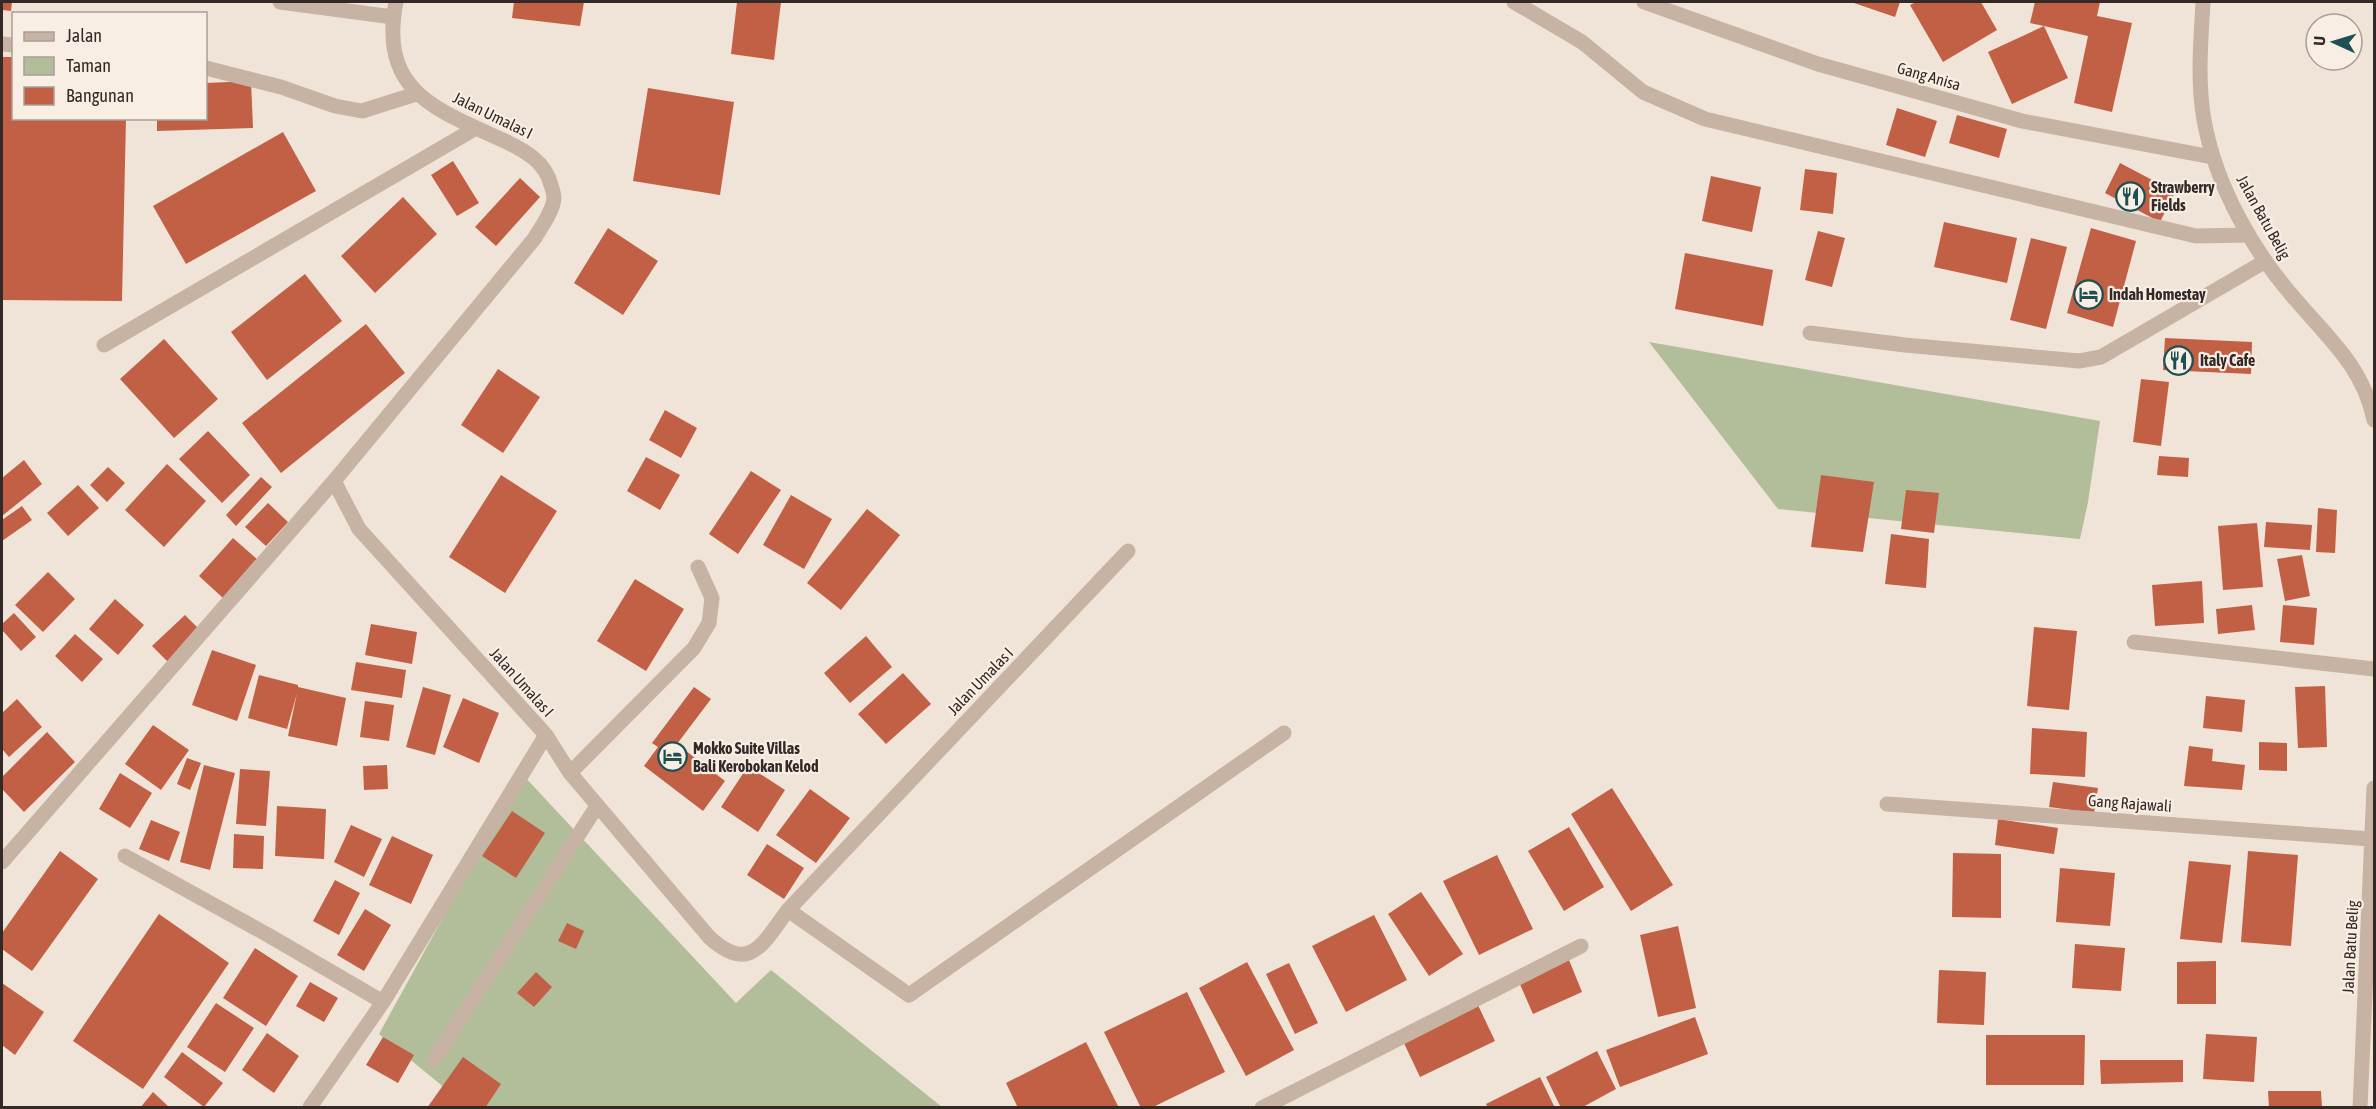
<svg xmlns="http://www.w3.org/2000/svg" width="2376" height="1109" font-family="'Asap Condensed',sans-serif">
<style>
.green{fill:#b2be99}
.building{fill:#c16044}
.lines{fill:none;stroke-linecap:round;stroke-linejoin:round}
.minor{stroke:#c7b3a4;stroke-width:15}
.labels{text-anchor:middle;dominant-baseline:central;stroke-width:4.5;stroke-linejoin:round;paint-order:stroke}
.street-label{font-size:16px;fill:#332926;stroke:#f8eee4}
.poi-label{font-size:16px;font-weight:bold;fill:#332926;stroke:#f8eee4;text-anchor:start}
</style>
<rect width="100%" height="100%" fill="#f0e4d8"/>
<!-- green -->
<path class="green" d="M1649,342L2100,421L2088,502L2080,539L1778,509Z
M522,774L736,1003L771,970L942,1107H468L379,1034Z"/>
<!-- building -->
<path class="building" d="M2,2H12L11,11L2,10Z
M514,2H584L580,26L512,18Z
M737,2H781L774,60L731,54Z
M1851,2H1900L1895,17Z
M1916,2H1981L1997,30L1943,62L1910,5Z
M2035,2H2100L2097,16L2132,23L2112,112L2074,103L2088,36L2044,26L2068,78L2012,104L1988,52L2044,26L2030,23Z
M2,57H14V118H126L122,301L2,300Z
M251,81L253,128L157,131V118H206V83Z
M648,88L734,102L720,195L633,181Z
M1897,108L1937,121L1925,157L1886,145Z
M1957,115L2007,129L1999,158L1949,143Z
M283,132L316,191L186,264L153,206Z
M453,161L479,203L457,216L431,175Z
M2120,163L2175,192L2160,222L2105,193Z
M1805,169L1837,173L1833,214L1800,210Z
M1711,176L1761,187L1752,232L1702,221Z
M520,178L540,197L496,246L475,227Z
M403,197L437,234L375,293L341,256Z
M1944,222L2017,238L2007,283L1934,267Z
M608,228L658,261L623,315L574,283Z
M2091,228L2136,241L2113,327L2067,313Z
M1818,231L1845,238L1832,287L1805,280Z
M2031,238L2067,247L2046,329L2010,320Z
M1685,253L1773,270L1763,326L1675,309Z
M305,274L342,321L267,380L231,332Z
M366,324L405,373L281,473L242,423Z
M2165,338L2252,342L2251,374L2163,370Z
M164,339L218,399L174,438L120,379Z
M498,369L540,397L503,453L461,425Z
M2141,379L2169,382L2161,446L2133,442Z
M665,410L697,428L681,458L649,440Z
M208,431L250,475L222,503L179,459Z
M2159,456L2189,458L2188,477L2157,475Z
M646,457L680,475L660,510L627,491Z
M24,460L42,484L2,516V478Z
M167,464L206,501L164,547L125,510Z
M108,467L125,483L107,502L90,485Z
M751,471L781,490L738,554L709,534Z
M501,475L557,511L505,593L449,557Z
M1821,475L1874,482L1863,552L1811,547Z
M261,477L272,487L236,526L226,515Z
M78,485L99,508L68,536L47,513Z
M1906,490L1939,493L1934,533L1901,529Z
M791,495L832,519L804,569L763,545Z
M268,503L288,522L266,546L245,527Z
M22,506L32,520L2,541V520Z
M2318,508L2337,510L2335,553L2316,552Z
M867,509L900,535L841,610L807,583Z
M2266,522L2312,525L2310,550L2264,547Z
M2257,523L2263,587L2223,590L2218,526Z
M1891,534L1929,539L1926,588L1885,584Z
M233,538L257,559L223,598L199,576Z
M2302,555L2310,596L2285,601L2277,559Z
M48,572L75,599L43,632L15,605Z
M635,579L684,609L646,671L597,641Z
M2202,581L2204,623L2155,626L2152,585Z
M115,599L144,625L118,655L89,629Z
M2252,605L2255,630L2218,634L2216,609Z
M2283,605L2317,608L2314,645L2280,642Z
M14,613L36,637L21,651L2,630V624Z
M185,615L200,630L168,662L152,646Z
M371,624L417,632L412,664L365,655Z
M2034,627L2077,631L2069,710L2027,706Z
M75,634L103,659L82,682L55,656Z
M866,636L892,667L850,703L824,673Z
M212,650L256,665L237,721L192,705Z
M356,662L406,670L402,698L351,690Z
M903,673L931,704L886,744L858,714Z
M259,675L298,685V687L346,698L337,746L288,736L297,693L287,729L248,718Z
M2325,686L2327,747L2298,748L2295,687Z
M423,687L451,695L435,755L406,747Z
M694,687L711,699L677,744L725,781L703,811L644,766L658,747L652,743Z
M2206,696L2245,700L2242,732L2203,728Z
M463,698L499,713L479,763L443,747Z
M17,699L42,727L9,757L2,749V713Z
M365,701L394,705L389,741L360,737Z
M153,725L189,750L161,790L125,764Z
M2032,728L2087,732L2085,777L2030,774Z
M47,732L75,762L24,812L2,789V777Z
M2259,742L2287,743V771L2259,770Z
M2189,746L2213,749L2212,761L2245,765L2242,790L2184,786Z
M187,758L201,763L190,790L177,784Z
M204,765L235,773L210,870L180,862Z
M387,765L388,789L364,790L363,766Z
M748,766L785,790L758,832L721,807Z
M240,769L270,771L266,826L236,824Z
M120,773L152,793L130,828L99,809Z
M2053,782L2098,788L2094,813L2049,807Z
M1612,788L1673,885L1631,911L1571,814Z
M810,789L850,818L816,863L776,835Z
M277,806L326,809L324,859L275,856Z
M512,811L545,833L516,878L482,856Z
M1998,819L2058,828L2054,854L1995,845Z
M151,820L180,832L169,861L139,849Z
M351,825L382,839L364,877L334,862Z
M1569,827L1604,887L1564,911L1528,851Z
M234,834L264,836L263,869L233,868Z
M392,836L433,855L411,904L369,885Z
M767,844L804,868L784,899L747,875Z
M60,851L98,879L32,971L2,949V933Z
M2248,851L2298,855L2291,946L2241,942Z
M1953,853L2001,854V918L1952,917Z
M1497,855L1533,929L1479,955L1443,881Z
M2189,861L2231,865L2222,943L2180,939Z
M2060,868L2115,873L2110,926L2056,922Z
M335,880L360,893L339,935L313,921Z
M1421,892L1463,954L1429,976L1388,914Z
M365,909L391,925L364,971L337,955Z
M159,914L229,963L143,1089L73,1041Z
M1374,915L1407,980L1346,1012L1312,946Z
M567,923L584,931L576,949L558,941Z
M1678,926L1696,1008L1658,1017L1640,935Z
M2075,944L2125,948L2121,991L2072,988Z
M255,948L298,976L266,1026L223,998Z
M1569,960L1582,992L1533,1014L1519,982Z
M2216,961V1004H2177V962Z
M1247,962L1294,1050L1246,1076L1199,988Z
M1289,963L1318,1023L1295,1034L1266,974Z
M1939,970L1986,972L1984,1025L1937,1023Z
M536,972L552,987L534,1007L517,993Z
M310,982L338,998L324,1022L296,1006Z
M2,983L44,1012L15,1055L2,1045Z
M1187,992L1225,1072L1151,1108H1141L1104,1032Z
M216,1003L254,1028L225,1072L187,1047Z
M1477,1003L1495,1041L1420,1077L1402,1039Z
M1695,1017L1708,1054L1620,1087L1606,1050Z
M267,1033L299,1056L274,1093L242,1070Z
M2206,1034L2257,1037L2254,1082L2203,1079Z
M1986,1035H2085L2084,1085H1986Z
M383,1037L414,1055L398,1083L366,1065Z
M1086,1042L1119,1108H1018L1006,1083Z
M1597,1051L1616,1089L1581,1108H1561L1546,1077Z
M182,1052L223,1083L204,1107L164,1077Z
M463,1057L501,1084L485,1108H427Z
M2100,1060H2183V1082L2101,1084Z
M1540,1077L1555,1108H1488L1486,1104Z
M2268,1091H2321L2322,1108H2269Z
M153,1092L170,1108H140Z"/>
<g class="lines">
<!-- minor -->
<path class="minor" d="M280,2L393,17
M1514,2L1582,42L1643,92L1705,119L2196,236L2249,235
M1644,2L1818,64L2022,121L2212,157
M2203,2C2201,40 2197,81 2204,120C2216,186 2252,250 2296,300C2329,339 2363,367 2374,420
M2,44L14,45
M206,68L281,87L335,106L362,111L416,94
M1810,333L1905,345L2079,361L2101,357L2264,262
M104,345L476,128
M334,481L359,529L546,735L570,773L709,937C750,975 763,943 788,910L1128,551
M2134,642L2374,669
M570,773L694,648L709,623L712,598L698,567
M1887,804L2371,839
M125,856L268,935L383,1002
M2,862L334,481L534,239C541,227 553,212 554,198C554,194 552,188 551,185C545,162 527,152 507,142C438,110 378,93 396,2
M788,910L909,995L1284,733
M433,1061L597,806
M310,1107L383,1002L546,735
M1262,1108L1581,946
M2360,1108L2374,788"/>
</g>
<!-- icons -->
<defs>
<symbol id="restaurant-ring" viewBox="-11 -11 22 22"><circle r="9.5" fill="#f8eee4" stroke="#1d5052" stroke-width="1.5"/><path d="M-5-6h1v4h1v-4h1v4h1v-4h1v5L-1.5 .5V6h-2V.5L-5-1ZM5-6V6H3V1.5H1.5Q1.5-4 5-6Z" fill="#1d5052"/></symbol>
<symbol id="hotel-ring" viewBox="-11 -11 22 22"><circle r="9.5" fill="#f8eee4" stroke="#1d5052" stroke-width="1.5"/><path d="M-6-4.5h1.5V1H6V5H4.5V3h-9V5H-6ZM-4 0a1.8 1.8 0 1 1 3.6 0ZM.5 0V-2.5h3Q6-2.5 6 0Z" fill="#1d5052"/></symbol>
</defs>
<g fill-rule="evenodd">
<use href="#restaurant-ring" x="2114" y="180" width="33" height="33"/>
<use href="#hotel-ring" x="2072" y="278" width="33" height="33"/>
<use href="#restaurant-ring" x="2162" y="344" width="33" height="33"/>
<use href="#hotel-ring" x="656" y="740" width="33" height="33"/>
</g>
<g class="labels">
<!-- street labels -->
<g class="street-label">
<text transform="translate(1929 76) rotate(16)">Gang Anisa</text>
<text transform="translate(493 115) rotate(26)">Jalan Umalas I</text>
<text transform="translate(2264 217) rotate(61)">Jalan Batu Belig</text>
<text transform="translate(980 681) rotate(-46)">Jalan Umalas I</text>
<text transform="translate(522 682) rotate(48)">Jalan Umalas I</text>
<text transform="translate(2130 803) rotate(4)">Gang Rajawali</text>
<text transform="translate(2350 947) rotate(-87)">Jalan Batu Belig</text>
</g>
<!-- poi labels -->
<g class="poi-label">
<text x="2151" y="187">Strawberry<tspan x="2151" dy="18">Fields</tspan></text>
<text x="2109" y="294">Indah Homestay</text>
<text x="2200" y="360">Italy Cafe</text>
<text x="693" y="748">Mokko Suite Villas<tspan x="693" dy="18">Bali Kerobokan Kelod</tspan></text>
</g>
</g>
<!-- border -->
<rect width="2376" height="1109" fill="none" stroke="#332926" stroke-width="6"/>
<!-- legend -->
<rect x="12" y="12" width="195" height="108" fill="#f8eee4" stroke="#a99f98" stroke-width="1.5"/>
<rect x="24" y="32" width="30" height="9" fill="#c7b3a4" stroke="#a99f98" stroke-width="1.5"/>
<text x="66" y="42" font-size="18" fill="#332926">Jalan</text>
<rect x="24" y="57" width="30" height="18" fill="#b2be99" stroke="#a99f98" stroke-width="1.5"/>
<text x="66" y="72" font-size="18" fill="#332926">Taman</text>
<rect x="24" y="87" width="30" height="18" fill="#c16044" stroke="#a99f98" stroke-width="1.5"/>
<text x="66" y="102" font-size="18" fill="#332926">Bangunan</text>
<!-- north arrow -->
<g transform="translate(2334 42) rotate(274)"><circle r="28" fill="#f8eee4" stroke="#a99f98" stroke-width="1.5"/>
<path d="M0-4.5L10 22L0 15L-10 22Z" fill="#1d5052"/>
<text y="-9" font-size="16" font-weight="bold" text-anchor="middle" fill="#332926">U</text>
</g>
</svg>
